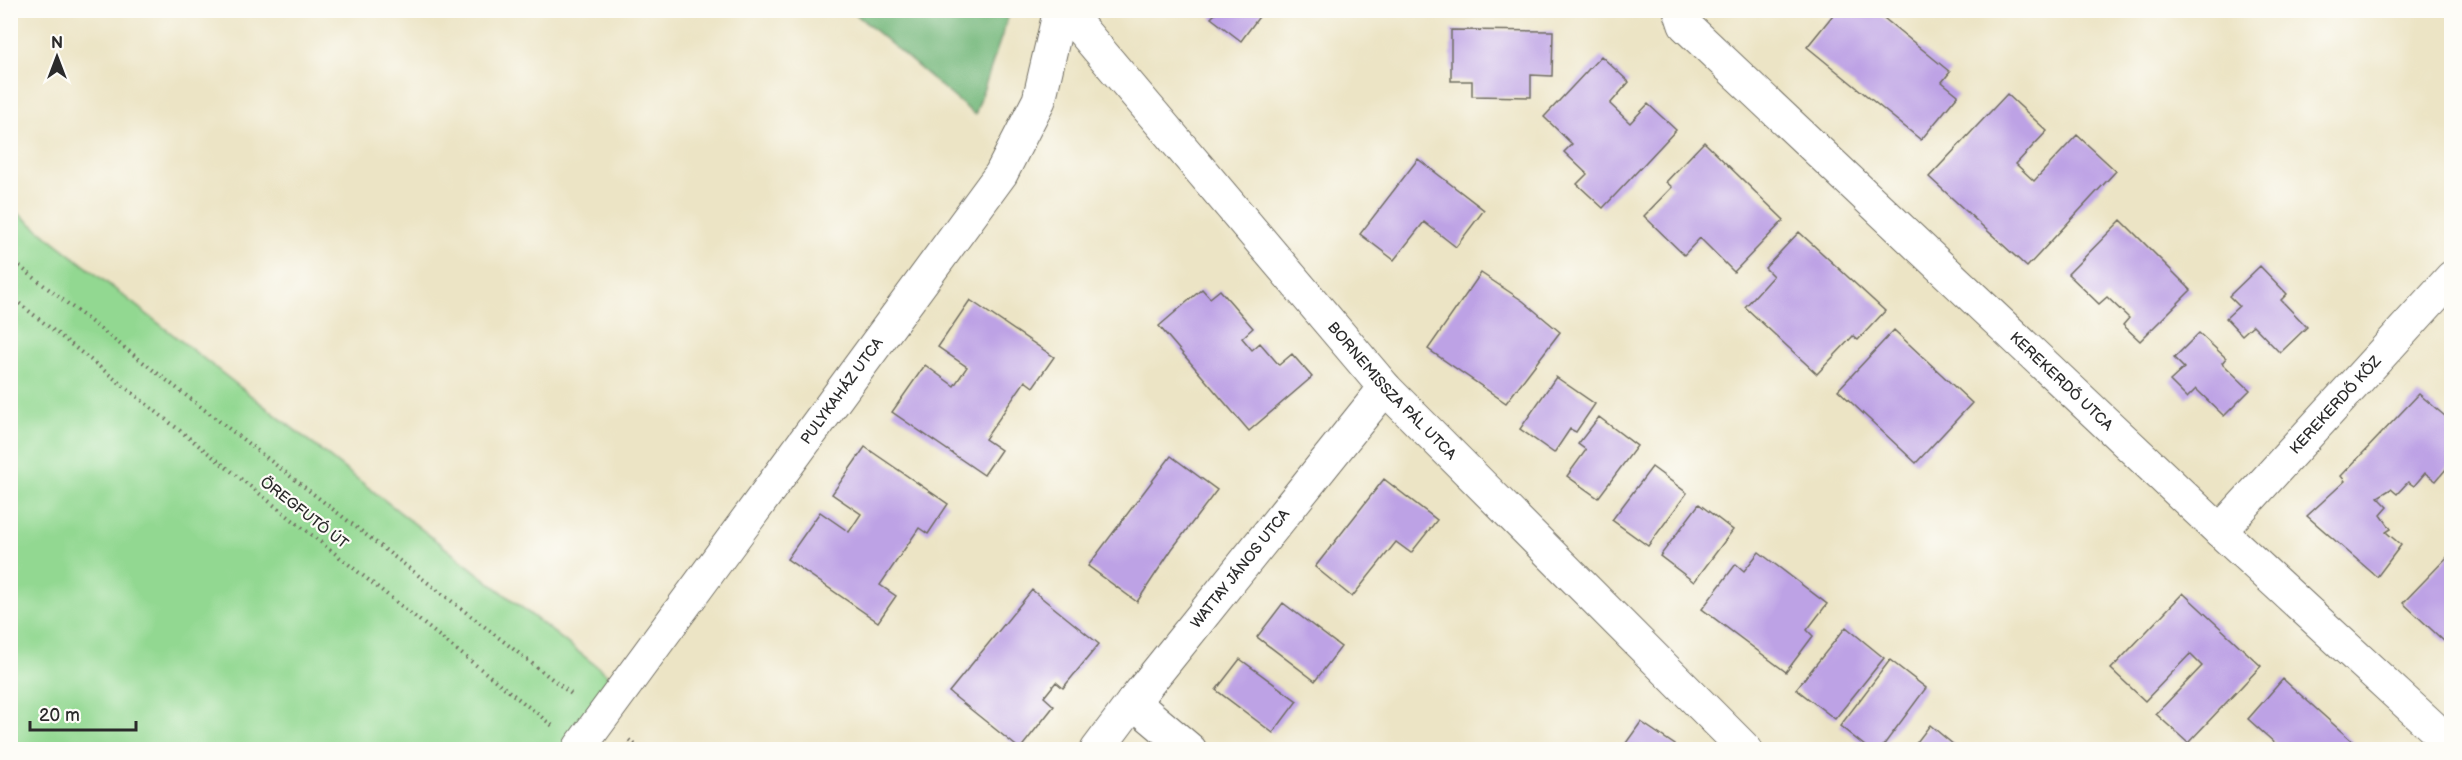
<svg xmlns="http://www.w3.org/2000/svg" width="2462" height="760" font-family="'Balsamiq Sans',sans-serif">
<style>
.green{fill:#92d891;stroke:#5e825e;stroke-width:1.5}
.forest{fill:#75b87b;stroke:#507253;stroke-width:1.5}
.building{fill:#bda2e5}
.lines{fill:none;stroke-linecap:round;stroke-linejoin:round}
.minor-casing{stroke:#6f6c61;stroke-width:35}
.path{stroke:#6f6c61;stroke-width:4;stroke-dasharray:1.5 4.5;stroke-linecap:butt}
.minor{stroke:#fff;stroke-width:33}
.labels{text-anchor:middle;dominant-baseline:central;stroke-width:4.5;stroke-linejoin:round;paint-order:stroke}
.street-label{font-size:15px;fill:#2b2b2b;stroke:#fdfcf7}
</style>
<rect width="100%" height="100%" fill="#fdfcf7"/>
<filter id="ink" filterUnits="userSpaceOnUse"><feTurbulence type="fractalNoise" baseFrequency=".0167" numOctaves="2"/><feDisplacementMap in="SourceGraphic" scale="12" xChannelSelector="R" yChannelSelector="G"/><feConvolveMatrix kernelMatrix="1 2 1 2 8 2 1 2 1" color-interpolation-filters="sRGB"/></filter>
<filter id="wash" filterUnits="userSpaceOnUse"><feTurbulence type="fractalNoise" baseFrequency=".008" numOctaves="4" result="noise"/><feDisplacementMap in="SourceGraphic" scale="24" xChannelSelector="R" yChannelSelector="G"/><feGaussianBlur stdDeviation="1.35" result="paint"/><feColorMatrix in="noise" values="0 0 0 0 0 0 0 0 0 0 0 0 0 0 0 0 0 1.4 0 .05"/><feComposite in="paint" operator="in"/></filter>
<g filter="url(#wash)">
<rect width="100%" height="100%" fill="#ece4c5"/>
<!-- green -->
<path class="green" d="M10,207L618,683L567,749H11Z"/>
<!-- forest -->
<path class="forest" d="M852,11H1010L975,115Z"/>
<g id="blocks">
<!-- building -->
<path class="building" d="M1219,10H1264L1241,41L1211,18Z
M1837,10H1874L1950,72L1942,82L1958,95L1921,140L1807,47Z
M1451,30L1553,31L1552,76L1531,75V97L1472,96V81H1451Z
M1601,56L1629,82L1610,104L1630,123L1648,104L1676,130L1603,208L1577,184L1587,174L1564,152L1572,144L1544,117Z
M2007,94L2047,131L2016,164L2034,181L2077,135L2116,171L2027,267L1929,177Z
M1704,142L1784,220L1734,272L1700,238L1684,255L1644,216L1672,187L1666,182Z
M1418,159L1484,210L1456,247L1424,222L1394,260L1360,234Z
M2121,220L2191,290L2140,341L2123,325L2129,318L2107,297L2099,304L2068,274Z
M1799,232L1885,311L1858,340L1853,336L1817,374L1745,307L1773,276L1765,268Z
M2260,266L2287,294L2281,300L2307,327L2280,353L2253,325L2242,335L2226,318L2239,306L2229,296Z
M1481,273L1523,301L1560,332L1506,403L1428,349Z
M1202,289L1210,298L1220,290L1253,328L1242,338L1252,350L1260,343L1279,365L1292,354L1312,377L1249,431L1159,326Z
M970,300L1054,357L1033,387L1025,381L985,439L1001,450L984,475L892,412L925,365L954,386L967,367L938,347Z
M1894,330L1972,403L1916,463L1838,390Z
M2199,333L2226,358L2222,363L2250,390L2224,416L2196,389L2187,398L2170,381L2184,368L2174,358Z
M1556,377L1595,404L1576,432L1570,429L1554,453L1520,429Z
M2419,394L2452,422V462L2436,481L2425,473L2414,486L2408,482L2397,494L2391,489L2378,497L2388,507L2381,515L2391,529L2386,532L2401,545L2377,577L2307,516L2345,481L2341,476Z
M1599,417L1637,446L1598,498L1567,476L1586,450L1578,444Z
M865,447L948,504L928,534L919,528L880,585L896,596L878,622L787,559L820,512L849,532L861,514L832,494Z
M1171,456L1217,490L1172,549L1137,602L1088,566Z
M1652,467L1687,493L1648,546L1612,520Z
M1384,479L1437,520L1411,553L1396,542L1352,597L1315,567Z
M1699,504L1733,530L1694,582L1660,556Z
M1759,552L1827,604L1807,630L1813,636L1786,672L1702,609L1736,564L1744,571Z
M2452,552V637L2446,643L2403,603Z
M1032,590L1099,644L1063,688L1056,682L1044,697L1054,706L1020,749L949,692Z
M2183,593L2261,666L2188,743L2156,714L2202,666L2190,654L2145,701L2111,669Z
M1283,603L1341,647L1315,681L1257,637Z
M1846,627L1884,658L1835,719L1796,689Z
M1240,659L1297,701L1273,733L1216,690Z
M1890,660L1926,688L1880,750H1870L1840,726Z
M2283,679L2362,750H2271L2276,744L2248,719Z
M1641,722L1678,747L1676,750H1621Z
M1930,725L1960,750H1911Z"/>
</g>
</g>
<g filter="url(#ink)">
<use href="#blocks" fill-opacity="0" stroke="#6f6c61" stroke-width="1.5"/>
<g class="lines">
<defs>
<g id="minor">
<path id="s1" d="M1065,10L1385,388L1746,750"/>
<path id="s2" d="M1680,10L1685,25L2220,531L2452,745"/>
<path id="s3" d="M2220,531L2452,277"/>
<path d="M1133,702L1190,750"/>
<path id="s4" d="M580,747L1001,174L1039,100L1060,10"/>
<path id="s5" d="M1097,750L1133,702L1385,388"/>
</g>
</defs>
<!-- minor casing -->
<use href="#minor" class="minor-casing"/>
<!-- path -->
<path class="path" d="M10,259L574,696
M10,296L554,727
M629,740L642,750"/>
<!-- minor -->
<use href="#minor" class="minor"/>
</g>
</g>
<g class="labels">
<!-- street labels -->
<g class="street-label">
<text stroke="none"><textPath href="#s2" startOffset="534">KEREKERDŐ UTCA</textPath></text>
<text stroke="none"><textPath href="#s4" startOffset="442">PULYKAHÁZ UTCA</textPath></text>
<text stroke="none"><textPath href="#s1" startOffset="502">BORNEMISSZA PÁL UTCA</textPath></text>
<text stroke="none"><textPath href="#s3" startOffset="171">KEREKERDŐ KÖZ</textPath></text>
<text transform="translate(304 513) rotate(38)">ÖREGFUTÓ ÚT</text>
<text stroke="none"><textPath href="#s5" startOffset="231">WATTAY JÁNOS UTCA</textPath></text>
</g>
</g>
<!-- margin -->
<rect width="2462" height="760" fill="none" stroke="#fdfcf7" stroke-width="36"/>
<!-- north arrow -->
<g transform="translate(57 57)" stroke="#fdfcf7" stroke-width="4.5" paint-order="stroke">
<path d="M0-4.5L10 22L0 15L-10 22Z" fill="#2b2b2b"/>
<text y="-9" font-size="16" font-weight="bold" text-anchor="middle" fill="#2b2b2b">N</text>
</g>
<!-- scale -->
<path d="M30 721v9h106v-9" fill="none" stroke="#2b2b2b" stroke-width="3"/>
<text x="39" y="721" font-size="18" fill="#2b2b2b" stroke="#fdfcf7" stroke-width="4.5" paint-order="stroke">20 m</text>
</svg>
